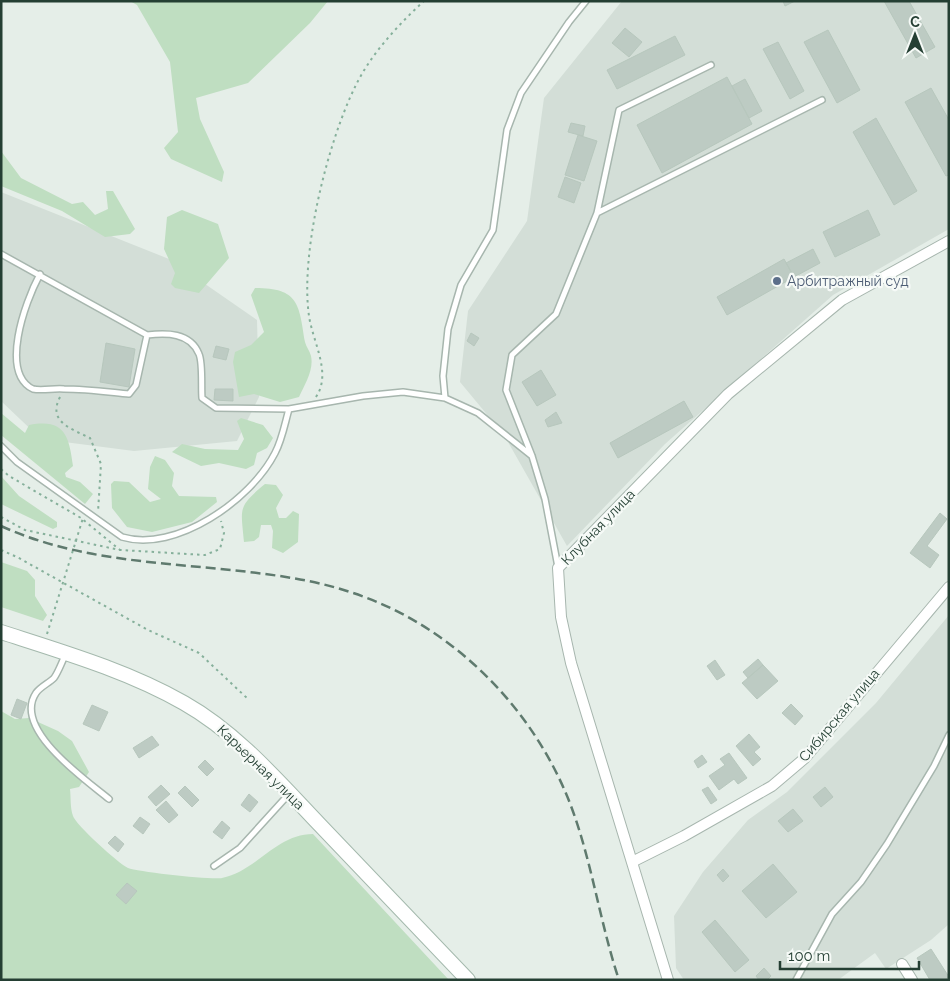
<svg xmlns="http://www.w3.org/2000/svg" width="950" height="981" font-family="Raleway,sans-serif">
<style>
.built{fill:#d3ded7}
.green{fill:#bfdec1}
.building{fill:#bdcbc3;stroke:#b7c7bd}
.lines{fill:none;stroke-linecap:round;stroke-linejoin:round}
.service-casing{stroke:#a7b6ae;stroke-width:8}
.minor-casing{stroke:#a7b6ae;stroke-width:12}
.secondary-casing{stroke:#a4b9ad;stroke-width:16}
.path{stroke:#86b09b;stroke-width:2;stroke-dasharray:2.5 4;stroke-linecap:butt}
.service{stroke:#fff;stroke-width:5}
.minor{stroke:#fff;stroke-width:10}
.secondary{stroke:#fff;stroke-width:14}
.rail{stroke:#5f7a6e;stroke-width:2.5;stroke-dasharray:10 5;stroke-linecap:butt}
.service-dot{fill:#5c6f8a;stroke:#f6faf7;stroke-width:2}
.labels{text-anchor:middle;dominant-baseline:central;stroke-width:4.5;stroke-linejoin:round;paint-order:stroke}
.service-label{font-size:14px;fill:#4e5e75;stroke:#f6faf7;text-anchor:start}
.street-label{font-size:14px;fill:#243f33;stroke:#f6faf7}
</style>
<rect width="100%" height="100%" fill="#e5eee8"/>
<!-- built -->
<path class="built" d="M622,1H949V229L833,295L665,444L567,546L504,435L460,382L468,311L527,221L544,98Z
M1,192L169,259L257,320L259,397L237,441L134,451L41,439L1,401Z
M949,615V924L931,940L886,969L875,953L838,980H684L676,968L674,916L703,872L748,820L787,792L876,703Z"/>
<!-- green -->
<path class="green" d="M130,1H328L310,23L248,83L196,98L200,119L224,172L222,182L171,159L164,148L178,132L170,62L137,5Z
M1,151L21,178L72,204L83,202L95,215L108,209L106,191H113L135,229L130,234L105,237L62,211L1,186Z
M182,210L218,224L229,258L199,293L175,288L171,284L175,273L164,249L167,217Z
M255,288C299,288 299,304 305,342C306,347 310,351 311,356C314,370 305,384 299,397L280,402L254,394L239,397L233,362L235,352L251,345L264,332L251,295Z
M1,413L25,433L29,425C65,418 69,436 73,466L65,473L66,477L80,482L93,494L85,504L1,435Z
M241,418L263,425L273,438L267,448L257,453L254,465L246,469L219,463L201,466L172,452L182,444L205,449L238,450L244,439L237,421Z
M155,456L165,460L174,473L172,486L179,496L216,497L217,502L192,522L152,532L127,527L112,508L111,484L114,481L129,482L150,502L161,499L148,489L150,467Z
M1,476L19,496L57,522V527L53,529L1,504Z
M265,484L276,485L283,495L276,508L279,518H286L293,511L299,514L298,542L283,553L272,548L273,531L271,525H261L259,537L254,541L244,542C241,508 237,507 265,484Z
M1,562L27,571L35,580V596L47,615L43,621L1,607Z
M1,711L15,719L29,718L58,731L72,741L89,772L79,787L70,789C71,797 70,808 73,816C75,824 119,864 128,868C138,872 212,880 222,878C257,871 276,834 313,834L449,980H1Z"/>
<!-- building -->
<path class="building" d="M783,1H795L785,6Z
M884,1H909L935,47L916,58Z
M625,28L642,42L629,57L612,43Z
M828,30L860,90L837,103L804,42Z
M675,36L685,55L617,89L607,70Z
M778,42L804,91L790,99L763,49Z
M727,77L752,124L662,173L637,125Z
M745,79L762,111L749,118L732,86Z
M931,88L949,120V175L946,176L905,102Z
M876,118L917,191L894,205L853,132Z
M571,123L585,126L583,136L568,132Z
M578,135L597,141L584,181L565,175Z
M565,177L581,183L574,203L558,197Z
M868,210L880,235L835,257L823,232Z
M813,249L820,263L794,277L786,263Z
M784,259L794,277L727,315L717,297Z
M471,333L479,338L474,346L467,341Z
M106,343L135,349L129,387L100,382Z
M216,346L229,349L226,360L213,357Z
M541,370L556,395L537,406L522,382Z
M215,389H233V401L214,400Z
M684,401L693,417L618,458L610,443Z
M556,412L562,423L548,427L545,420Z
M940,513L947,519L927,546L939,555L930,568L910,553Z
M758,659L763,665L748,678L743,672Z
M715,660L725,675L717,680L707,666Z
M763,665L778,681L757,699L742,683Z
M17,699L27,703L21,719L11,715Z
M791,704L803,716L795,725L782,713Z
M92,705L108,712L99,731L83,724Z
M749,734L760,747L754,752L761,759L753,766L736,746Z
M152,736L159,745L139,758L133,748Z
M729,753L747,778L738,784L734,779L719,790L709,776L725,765L720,759Z
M702,755L707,762L698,768L694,761Z
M205,760L214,769L207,776L198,767Z
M161,785L170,794L156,806L148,797Z
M185,786L199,800L192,807L178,793Z
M708,787L717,800L711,804L702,790Z
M825,787L833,797L821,807L813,797Z
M249,794L258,802L250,812L241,805Z
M166,801L178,815L169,823L156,810Z
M793,809L803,821L788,832L778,821Z
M140,817L150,824L143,834L133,826Z
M222,821L230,828L222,839L213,832Z
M115,836L124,844L118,852L108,843Z
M773,864L797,892L766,918L742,891Z
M723,869L729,876L723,882L717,875Z
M127,883L137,891L126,904L116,895Z
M715,920L749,960L735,972L702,932Z
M931,949L949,977L944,980H930L917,958Z
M764,968L771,976L767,980H759L756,976Z"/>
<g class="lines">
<defs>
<path id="service" d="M597,213L822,100
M1,254L147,335
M40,274C24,304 0,373 33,389C42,391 54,388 64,389C86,389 108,392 129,394L136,385L147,335C166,333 190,332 199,354C203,363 201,387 202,398L216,408L289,409L363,396L403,392L445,398L478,413L532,456
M445,398L443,376L448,329L461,285L493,230L507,130L521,93L569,22L586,1
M1,446L17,462L122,537C176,553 251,500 275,453C282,440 285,423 289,409
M558,567L545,499L532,456L506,390L512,355L556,314L597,213L619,110L711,65
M66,654C62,661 59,671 54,678C49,683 40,687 36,693C12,729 86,780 109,799
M214,866L240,848L289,794
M796,980L832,914L861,882L887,844L934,766L949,735"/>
<path id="minor" d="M632,862L684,836L772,786L805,758L949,587
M902,964L912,980
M668,980L571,663L561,617L558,568L728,394L842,300L949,241"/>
<path id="secondary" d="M1,632C63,652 128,671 184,703C237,733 278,781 319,824C369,876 418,928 468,980"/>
</defs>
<!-- service casing -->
<use href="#service" class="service-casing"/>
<!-- minor casing -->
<use href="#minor" class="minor-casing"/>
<!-- secondary casing -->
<use href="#secondary" class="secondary-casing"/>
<!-- path -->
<path class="path" d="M60,397C47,422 72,429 90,438L101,464L98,512
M316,397C332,373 313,343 309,316C300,254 327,144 355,87C370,55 398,25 424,1
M1,469L9,476L81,518L120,550L121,545
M1,517L25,530L120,550L205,555L220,549L224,533L221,521
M1,550L17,557L148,630L199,653L248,699
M47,634L83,518"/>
<!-- service -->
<use href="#service" class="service"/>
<!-- minor -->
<use href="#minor" class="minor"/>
<!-- secondary -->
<use href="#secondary" class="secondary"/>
<!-- rail -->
<path class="rail" d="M1,526C80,562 164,562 249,572C283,576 317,581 350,592C451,624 534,708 571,806C592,862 600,923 619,980"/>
</g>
<!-- markers -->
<circle class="service-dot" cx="777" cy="281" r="5"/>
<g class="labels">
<!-- service labels -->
<g class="service-label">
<text x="787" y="281">Арбитражный суд</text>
</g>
<!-- street labels -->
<g class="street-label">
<text transform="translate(598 527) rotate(-46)">Клубная улица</text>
<text transform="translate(839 715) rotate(-50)">Сибирская улица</text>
<text transform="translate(261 767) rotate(44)">Карьерная улица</text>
</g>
</g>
<!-- border -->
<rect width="950" height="981" fill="none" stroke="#243f33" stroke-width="5"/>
<!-- north arrow -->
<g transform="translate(915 35)" stroke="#f6faf7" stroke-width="4" paint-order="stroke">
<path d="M0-4L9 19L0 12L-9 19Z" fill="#243f33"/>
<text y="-8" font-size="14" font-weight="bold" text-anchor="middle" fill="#243f33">С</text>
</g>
<!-- scale -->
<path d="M780 961v8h139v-8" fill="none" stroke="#243f33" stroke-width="2.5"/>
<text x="788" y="961" font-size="15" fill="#243f33" stroke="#f6faf7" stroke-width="4" paint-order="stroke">100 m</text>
</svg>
